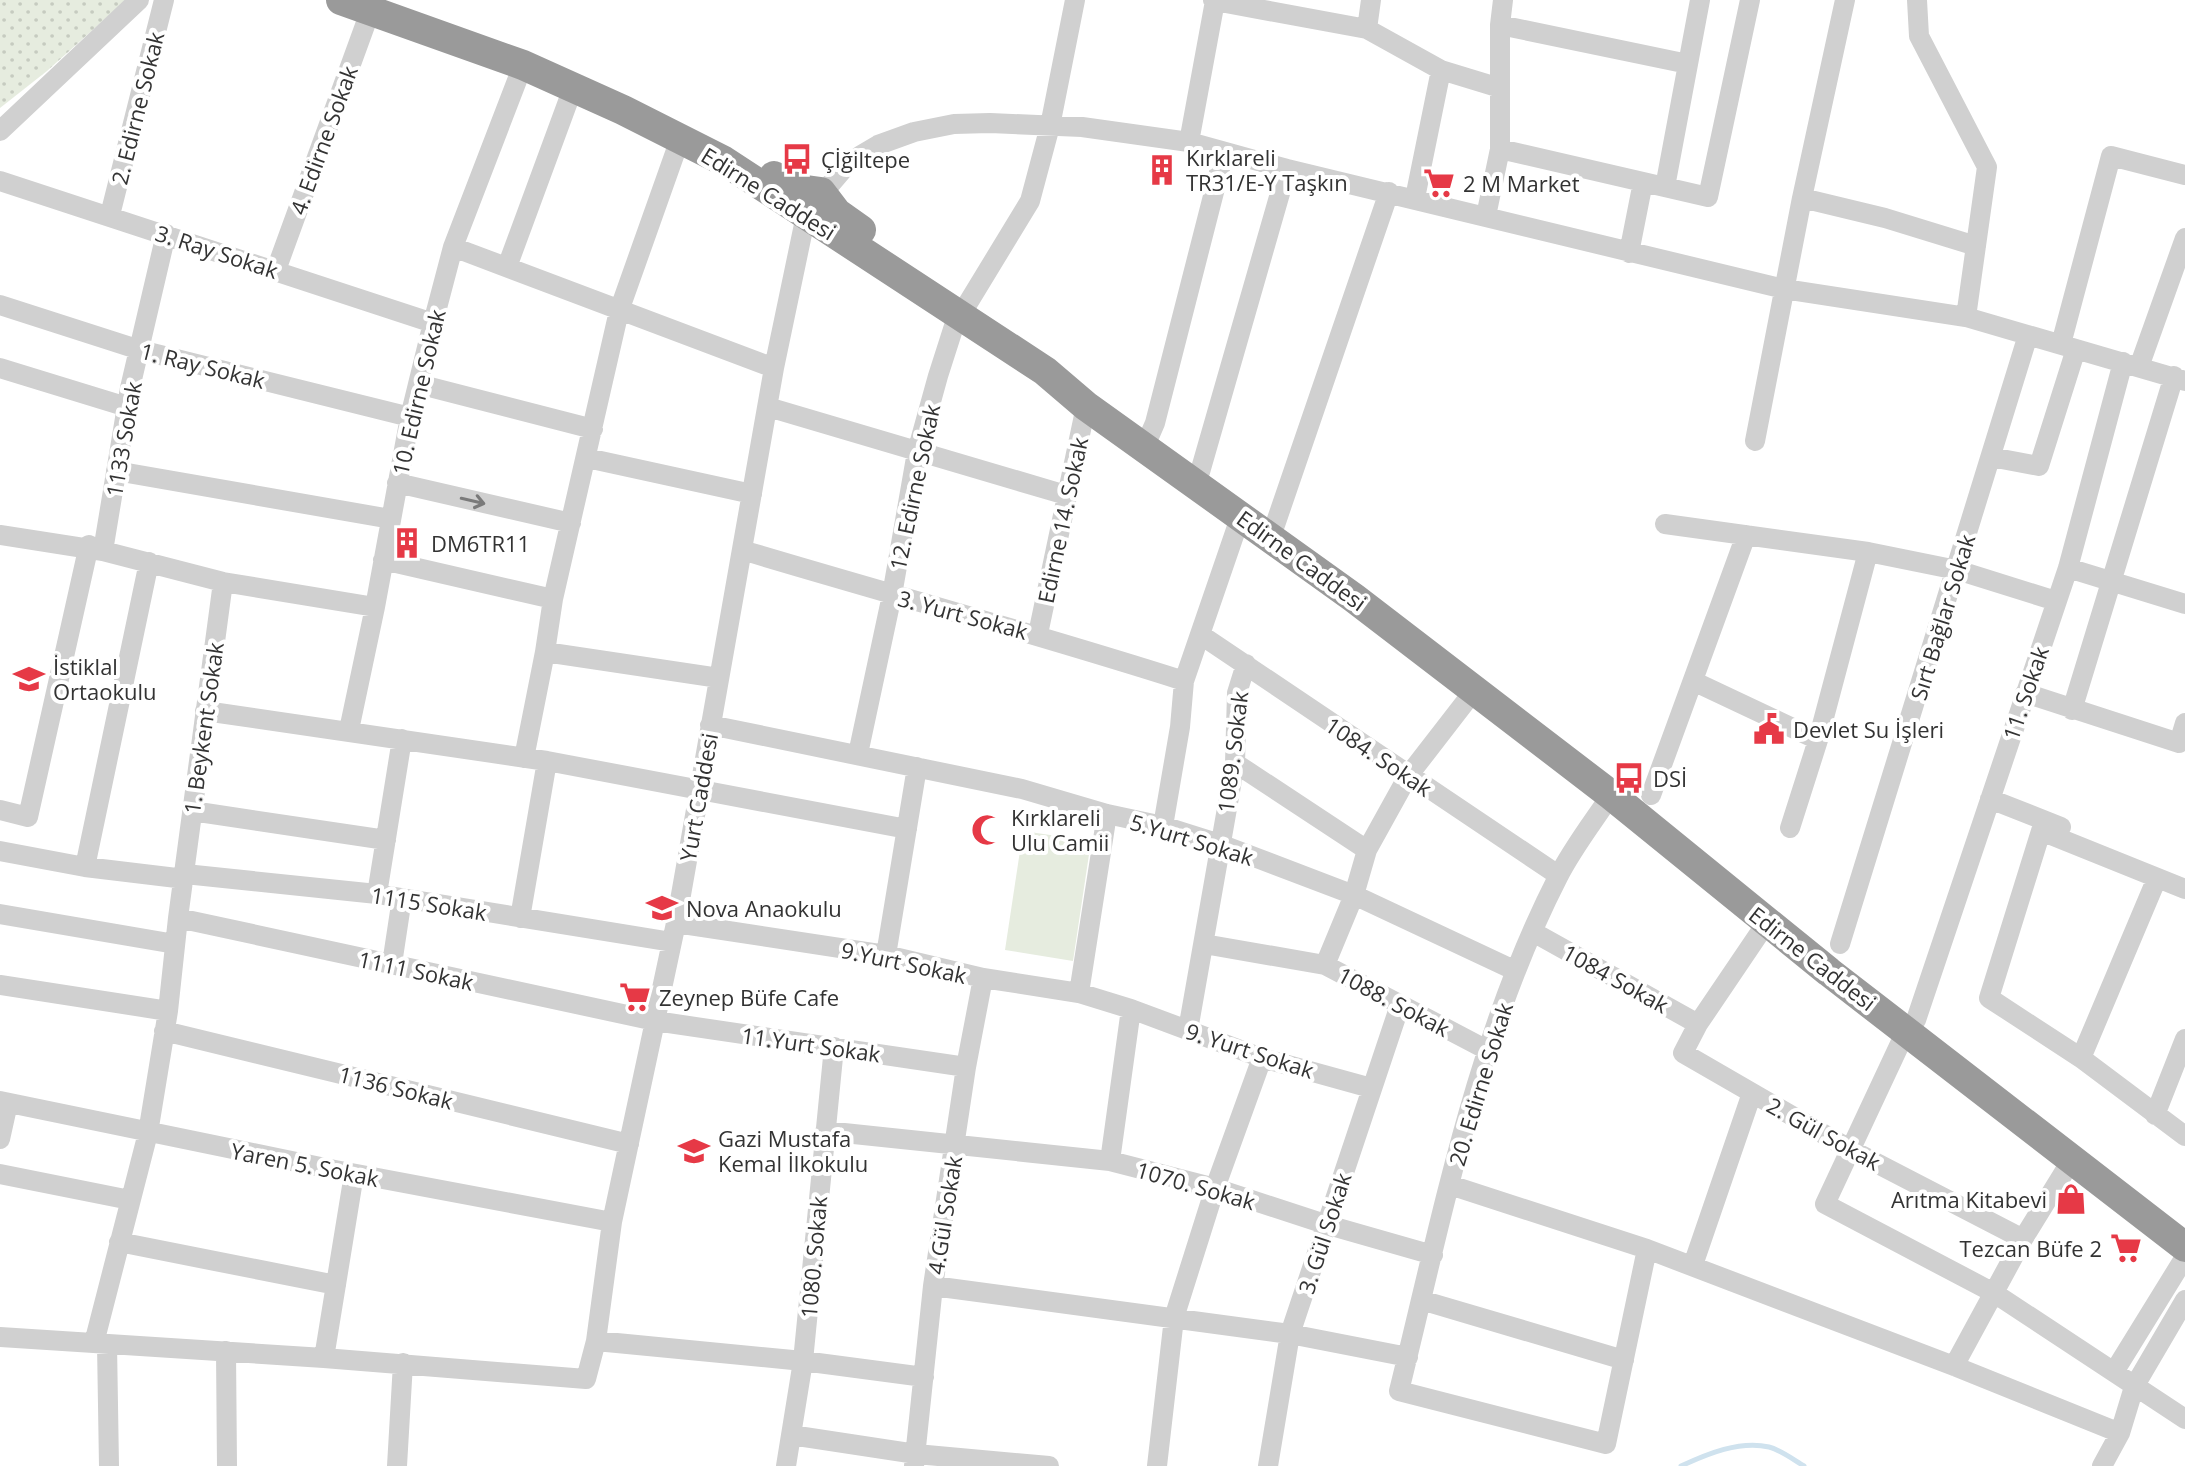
<svg xmlns="http://www.w3.org/2000/svg" width="2185" height="1466" font-family="'Open Sans',sans-serif">
<style>
.grass{fill:#e6ecdf}
.park{fill:url(#park-dots)}
.lines{fill:none;stroke-linecap:round;stroke-linejoin:round}
.stream{stroke:#cfe2ee;stroke-width:5}
.minor{stroke:#d0d0d0;stroke-width:20}
.highway{stroke:#9a9a9a;stroke-width:30}
.oneway{stroke:#7a7a7a}
.labels{text-anchor:middle;dominant-baseline:central;stroke-width:8;stroke-linejoin:round;paint-order:stroke}
.street-label{font-size:22px;fill:#333;stroke:#fff}
.poi-label{font-size:22px;fill:#333;stroke:#fff;text-anchor:start}
</style>
<defs>
<pattern id="park-dots" width="8" height="8" patternUnits="userSpaceOnUse" patternTransform="scale(2)"><rect width="8" height="8" fill="#e6ecdf"/><path d="M2 2h.1M6 6h.1" fill="none" stroke="#c6cbc0" stroke-width="1.8" stroke-linecap="round"/></pattern>
</defs>
<rect width="100%" height="100%" fill="#fff"/>
<!-- grass -->
<path class="grass" d="M1023,831L1091,841L1073,961L1005,950Z"/>
<!-- park -->
<path class="park" d="M0,0H126L47,71L0,108Z"/>
<g class="lines">
<!-- stream -->
<path class="stream" d="M1681,1466C1707,1454 1740,1440 1769,1447C1781,1450 1794,1460 1804,1466"/>
<!-- minor -->
<path class="minor" d="M1917,0L1919,36L1987,167L1966,317
M1215,1L1367,29L1371,0
M1500,25L1688,64
M1367,29L1441,70
M0,131L139,0
M1189,142L1215,1L1213,0
M1500,149L1708,197L1750,0
M0,181L433,323
M1665,187L1700,0
M823,193L846,166L861,155L878,145L914,132L954,124L990,123L1082,127L1189,142L1287,169L1784,289L1966,317L2185,381
M1415,198L1441,70L1500,88
M1802,198L1885,218L1976,246
M110,215L164,0
M1486,216L1500,149V25L1503,0
M453,247L774,368
M1629,253L1643,182
M507,267L573,88
M276,270L371,9
M0,305L140,350L410,417
M2061,344L2111,156L2185,175
M2139,367L2185,238
M0,368L127,407
M418,384L593,429
M768,407L1066,495
M1755,441L1802,198L1845,0
M1145,446L1155,423L1224,153
M1991,457L2039,466L2076,349
M587,458L752,494
M116,471L391,519
M1200,472L1287,169
M397,483L571,523
M1665,524L1868,552L1957,570L2056,601
M1275,525L1389,192
M0,535L103,551L223,582L375,607
M742,550C889,594 1037,634 1184,681
M103,551L130,388L166,234
M383,560L553,599
M2068,568L2185,604
M1038,634L1086,406
M1201,635L1558,875
M545,652L719,678
M1693,681L1818,740
M2025,693L2179,743L2185,723
M2072,710L2174,376
M205,711L547,761L907,829
M710,725L1022,789L1107,814L1163,826L1220,844L1354,895L1516,971
M349,730L375,607L410,417L433,323L453,247L523,65
M858,754L892,595L917,452L938,376L954,326L1030,201L1050,126L1075,0
M524,758L545,652L553,599L619,311L680,139
M1235,763L1367,850
M1611,795C1593,822 1572,849 1558,877C1476,1037 1442,1218 1399,1391L1606,1444L1647,1249L1954,1366L2120,1433
M1651,795L1746,535
M1990,799L2061,827
M0,810L28,817L89,545
M192,811L386,840
M1163,826L1180,727L1184,681L1241,515
M1790,828L1818,740L1868,552
M0,851L85,867L185,879
M85,867L149,562
M185,874L377,894L672,942
M2185,889L2041,831L1989,998L2081,1058L2185,1136
M377,894L402,739
M0,914L175,944
M178,918L655,1021L966,1067
M520,918L547,761
M1767,922L1698,1024L1683,1053L1853,1151L2023,1239L2071,1161
M676,923L886,955L983,978L1079,993L1131,1009L1262,1058L1371,1088
M1533,932L1698,1024
M1204,944L1325,965L1487,1050
M1840,944L2028,335
M886,955L917,767
M392,964L402,898
M1325,965L1354,895L1367,850L1408,776L1473,692
M0,985L168,1011
M1079,993L1107,814
M1916,1020L2068,568L2123,362
M1188,1030L1235,763L1237,693L1246,664
M164,1031L629,1144
M1906,1031L1825,1204L1994,1293L2185,1419
M2081,1058L2157,878
M0,1101L335,1170L612,1222
M2155,1115L2185,1039
M825,1131L1110,1161L1215,1188L1328,1225L1433,1255
M0,1139L8,1103
M1110,1161L1131,1009
M0,1174L130,1200
M354,1174L324,1358L586,1379L596,1341L612,1222L676,923L774,368L806,215
M1450,1185L1647,1249
M119,1242L336,1285
M1693,1265L1752,1093
M933,1286L1290,1334L1408,1357
M1421,1300L1624,1360
M0,1337L324,1358
M596,1341L803,1361L924,1377
M94,1343L148,1133L168,1011L178,918L223,582
M107,1344L109,1466
M226,1351L227,1466
M1954,1366L2023,1239
M2114,1372L2185,1257
M791,1435L916,1454L1049,1466
M397,1466L403,1363
M786,1466L803,1361L834,1047
M914,1466L933,1286L966,1067L983,978
M1157,1466L1174,1318L1215,1188L1262,1058
M1268,1466L1290,1334L1400,1005
M2102,1466L2120,1433L2134,1387L2185,1300"/>
<!-- highway -->
<path class="highway" d="M341,0L523,65L623,110L724,161L1045,371L1086,406L1354,598L1611,795L1829,972L2185,1247
M774,176L799,189L821,192L837,213L861,230"/>
</g>
<!-- one-way arrows -->
<defs><path id="oneway-shaft" d="M-6 0H5M1.5-3L5.5 0L1.5 3" fill="none" stroke-width="1.6" stroke-linecap="round" stroke-linejoin="round" transform="scale(2)"/></defs>
<use class="oneway" href="#oneway-shaft" transform="translate(473 501) rotate(13)"/>
<!-- icons -->
<defs>
<symbol id="bus-bare" viewBox="-9 -9 18 18"><path d="M-5-6H5V4H4V6H2V4H-2V6H-4V4H-5ZM-3.5-4V0h7V-4ZM-3.5 1.2v1.5H-2V1.2ZM2 1.2v1.5H3.5V1.2Z" fill="#e63946" stroke="#fff" stroke-width="2.5" paint-order="stroke"/></symbol>
<symbol id="building-bare" viewBox="-9 -9 18 18"><path d="M-4-6H4V6H1V3H-1V6H-4ZM-2.5-4.3h1.7v1.8h-1.7ZM.8-4.3h1.7v1.8H.8ZM-2.5-1h1.7V.8h-1.7ZM.8-1h1.7V.8H.8Z" fill="#e63946" stroke="#fff" stroke-width="2.5" paint-order="stroke"/></symbol>
<symbol id="supermarket-bare" viewBox="-9 -9 18 18"><path d="M-6-5.5h2.5l.6 2H6L4.5 2H-2.5L-4.4-4H-6ZM-1.5 3.2a1.3 1.3 0 1 0 .1 0ZM3 3.2a1.3 1.3 0 1 0 .1 0Z" fill="#e63946" stroke="#fff" stroke-width="2.5" paint-order="stroke"/></symbol>
<symbol id="school-bare" viewBox="-9 -9 18 18"><path d="M0-5L7-2L0 1L-7-2ZM-4 1L0 2.5L4 1V4Q0 6-4 4Z" fill="#e63946" stroke="#fff" stroke-width="2.5" paint-order="stroke"/></symbol>
<symbol id="civic-bare" viewBox="-9 -9 18 18"><path d="M-.6-6.5H3V-4.5H.6V-3L4-1V1h2V6H-6V1h2V-1L-.6-3ZM-1.2 2.5V6h2.4V2.5Z" fill="#e63946" stroke="#fff" stroke-width="2.5" paint-order="stroke"/></symbol>
<symbol id="mosque-bare" viewBox="-9 -9 18 18"><path d="M3.5-4.9A6 6 0 1 0 3.5 4.9A5 5 0 1 1 3.5-4.9Z" fill="#e63946" stroke="#fff" stroke-width="2.5" paint-order="stroke"/></symbol>
<symbol id="shop-bare" viewBox="-9 -9 18 18"><path d="M-5-2.5h2.3a2.7 3.5 0 0 1 5.4 0H5L5.5 6h-11ZM-1.5-2.5h3a1.5 2.3 0 0 0-3 0Z" fill="#e63946" stroke="#fff" stroke-width="2.5" paint-order="stroke"/></symbol>
</defs>
<g fill-rule="evenodd">
<use href="#bus-bare" x="775" y="137" width="44" height="44"/>
<use href="#building-bare" x="1140" y="148" width="44" height="44"/>
<use href="#supermarket-bare" x="1417" y="161" width="44" height="44"/>
<use href="#building-bare" x="385" y="521" width="44" height="44"/>
<use href="#school-bare" x="7" y="657" width="44" height="44"/>
<use href="#civic-bare" x="1747" y="707" width="44" height="44"/>
<use href="#bus-bare" x="1607" y="756" width="44" height="44"/>
<use href="#mosque-bare" x="965" y="808" width="44" height="44"/>
<use href="#school-bare" x="640" y="886" width="44" height="44"/>
<use href="#supermarket-bare" x="613" y="975" width="44" height="44"/>
<use href="#school-bare" x="672" y="1129" width="44" height="44"/>
<use href="#shop-bare" x="2049" y="1177" width="44" height="44"/>
<use href="#supermarket-bare" x="2104" y="1226" width="44" height="44"/>
</g>
<g class="labels">
<!-- street labels -->
<g class="street-label">
<text transform="translate(137 108) rotate(-76)">2. Edirne Sokak</text>
<text transform="translate(323 140) rotate(-70)">4. Edirne Sokak</text>
<text transform="translate(769 193) rotate(32)">Edirne Caddesi</text>
<text transform="translate(217 251) rotate(18)">3. Ray Sokak</text>
<text transform="translate(203 365) rotate(14)">1. Ray Sokak</text>
<text transform="translate(418 392) rotate(-77)">10. Edirne Sokak</text>
<text transform="translate(123 439) rotate(-80)">1133 Sokak</text>
<text transform="translate(914 487) rotate(-78)">12. Edirne Sokak</text>
<text transform="translate(1062 520) rotate(-78)">Edirne 14. Sokak</text>
<text transform="translate(1302 560) rotate(36)">Edirne Caddesi</text>
<text transform="translate(963 614) rotate(15)">3. Yurt Sokak</text>
<text transform="translate(1942 617) rotate(-73)">Sırt Bağlar Sokak</text>
<text transform="translate(2025 693) rotate(-71)">11. Sokak</text>
<text transform="translate(203 728) rotate(-82)">1. Beykent Sokak</text>
<text transform="translate(1232 752) rotate(-83)">1089. Sokak</text>
<text transform="translate(1379 756) rotate(34)">1084. Sokak</text>
<text transform="translate(698 797) rotate(-80)">Yurt Caddesi</text>
<text transform="translate(1192 839) rotate(17)">5.Yurt Sokak</text>
<text transform="translate(429 903) rotate(9)">1115 Sokak</text>
<text transform="translate(1813 958) rotate(38)">Edirne Caddesi</text>
<text transform="translate(904 962) rotate(12)">9.Yurt Sokak</text>
<text transform="translate(416 970) rotate(12)">1111 Sokak</text>
<text transform="translate(1616 978) rotate(29)">1084 Sokak</text>
<text transform="translate(1394 1001) rotate(28)">1088. Sokak</text>
<text transform="translate(811 1044) rotate(8)">11.Yurt Sokak</text>
<text transform="translate(1250 1050) rotate(18)">9. Yurt Sokak</text>
<text transform="translate(1480 1084) rotate(-73)">20. Edirne Sokak</text>
<text transform="translate(396 1087) rotate(14)">1136 Sokak</text>
<text transform="translate(1824 1133) rotate(29)">2. Gül Sokak</text>
<text transform="translate(305 1164) rotate(11)">Yaren 5. Sokak</text>
<text transform="translate(1196 1185) rotate(16)">1070. Sokak</text>
<text transform="translate(944 1215) rotate(-81)">4.Gül Sokak</text>
<text transform="translate(1324 1233) rotate(-72)">3. Gül Sokak</text>
<text transform="translate(813 1257) rotate(-85)">1080. Sokak</text>
</g>
<!-- poi labels -->
<g class="poi-label">
<text x="1186" y="157">Kırklareli<tspan x="1186" dy="25">TR31/E-Y Taşkın</tspan></text>
<text x="821" y="159">Çİğiltepe</text>
<text x="1463" y="183">2 M Market</text>
<text x="431" y="543">DM6TR11</text>
<text x="53" y="666">İstiklal<tspan x="53" dy="25">Ortaokulu</tspan></text>
<text x="1793" y="729">Devlet Su İşleri</text>
<text x="1653" y="778">DSİ</text>
<text x="1011" y="817">Kırklareli<tspan x="1011" dy="25">Ulu Camii</tspan></text>
<text x="686" y="908">Nova Anaokulu</text>
<text x="659" y="997">Zeynep Büfe Cafe</text>
<text x="718" y="1138">Gazi Mustafa<tspan x="718" dy="25">Kemal İlkokulu</tspan></text>
<text x="2047" y="1199" text-anchor="end">Arıtma Kitabevi</text>
<text x="2102" y="1248" text-anchor="end">Tezcan Büfe 2</text>
</g>
</g>
</svg>
